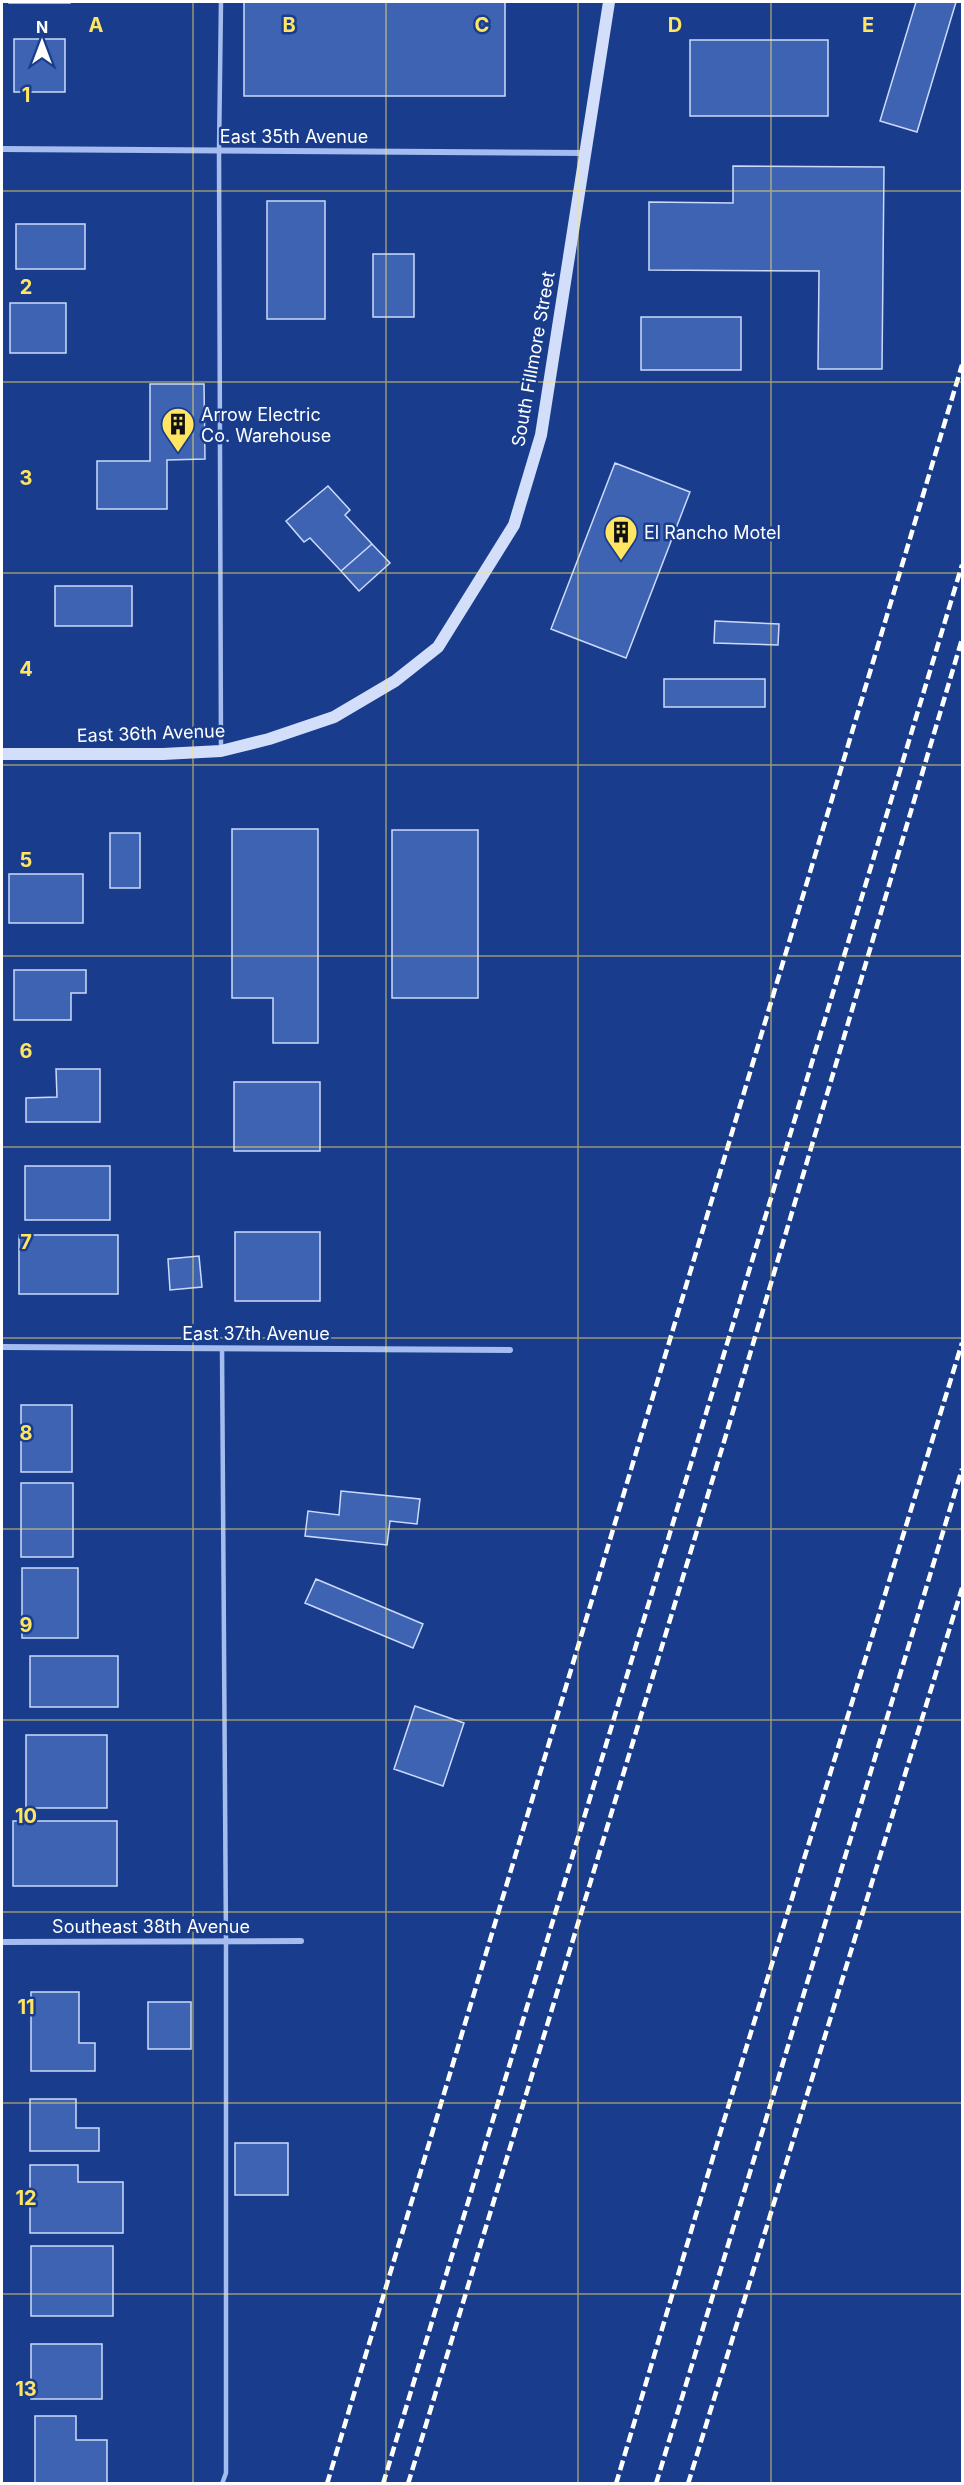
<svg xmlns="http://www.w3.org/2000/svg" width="964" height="2485" font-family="Inter,sans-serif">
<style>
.building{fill:#3e63b3;stroke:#cbdafa;stroke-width:1.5}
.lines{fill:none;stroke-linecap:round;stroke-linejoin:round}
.lane{stroke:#a5bdee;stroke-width:4.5}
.street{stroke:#a5bdee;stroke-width:6}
.secondary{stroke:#d2defa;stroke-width:12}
.rail{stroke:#fff;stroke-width:4.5;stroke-dasharray:10 4.5;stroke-linecap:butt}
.grid{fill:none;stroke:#ffe562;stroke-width:1.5;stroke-opacity:0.55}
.labels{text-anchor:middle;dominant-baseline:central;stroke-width:5;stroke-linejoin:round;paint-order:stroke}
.street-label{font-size:18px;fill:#fff;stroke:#193d8c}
.poi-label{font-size:18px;fill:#fff;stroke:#193d8c;text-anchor:start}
.grid-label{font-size:20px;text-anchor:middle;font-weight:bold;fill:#ffe562;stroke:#193d8c;stroke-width:5;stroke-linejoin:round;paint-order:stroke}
</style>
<rect width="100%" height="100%" fill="#193d8c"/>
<!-- building -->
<path class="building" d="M9,2H70V3H9Z
M244,2H505V96H244Z
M916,2H956L917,132L880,121Z
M14,39H65V92H14Z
M690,40H828V116H690Z
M733,166L884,167L882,369H818L819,271L649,270V202L733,203Z
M267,201H325V319H267Z
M16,224H85V269H16Z
M373,254H414V317H373Z
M10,303H66V353H10Z
M641,317H741V370H641Z
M150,384H204L205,459L167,460V509H97V461H150Z
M615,463L690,492L626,658L551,629Z
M328,486L350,510L345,515L372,544L341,571L310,538L304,542L286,521Z
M372,544L390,563L359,591L341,571Z
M55,586H132V626H55Z
M715,621L779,624L778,645L714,643Z
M664,679H765V707H664Z
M232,829H318V1043H273V998H232Z
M392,830H478V998H392Z
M110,833H140V888H110Z
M9,874H83V923H9Z
M14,970H86V993H71V1020H14Z
M56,1069H100V1122H26V1098L57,1097Z
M234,1082H320V1151H234Z
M25,1166H110V1220H25Z
M235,1232H320V1301H235Z
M19,1235H118V1294H19Z
M199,1256L202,1287L170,1290L168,1259Z
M21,1405H72V1472H21Z
M21,1483H73V1557H21Z
M341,1491L420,1499L417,1524L390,1521L387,1545L305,1536L308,1511L339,1515Z
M22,1568H78V1638H22Z
M316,1579L423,1624L413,1648L305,1603Z
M30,1656H118V1707H30Z
M415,1706L464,1723L443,1786L394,1769Z
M26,1735H107V1808H26Z
M13,1821H117V1886H13Z
M31,1992H79V2043H95V2071H31Z
M148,2002H191V2049H148Z
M30,2099H76V2128H99V2151H30Z
M235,2143H288V2195H235Z
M30,2165H78V2182H123V2233H30Z
M31,2246H113V2316H31Z
M31,2344H102V2399H31Z
M35,2416H76V2440H107V2484H35Z"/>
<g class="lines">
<!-- lane -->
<path class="lane" d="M221,2L219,151L221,751
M222,1348L226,1941V2473L222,2484"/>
<!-- street -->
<path class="street" d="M2,149L586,153
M2,1347L510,1350
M2,1942L301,1941"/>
<!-- secondary -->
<path class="secondary" d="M2,754H163L221,751L269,739L334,717L395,681L438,647L514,525L541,435L609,2"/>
<!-- rail -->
<path class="rail" d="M327,2484L962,365
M383,2484L962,565
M408,2484L723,1445L962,639
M616,2484L722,2127L962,1343
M656,2484L962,1469
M688,2484L962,1588"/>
</g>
<!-- grid -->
<path class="grid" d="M193,2V2484M386,2V2484M578,2V2484M771,2V2484M2,191H962M2,382H962M2,573H962M2,765H962M2,956H962M2,1147H962M2,1338H962M2,1529H962M2,1720H962M2,1912H962M2,2103H962M2,2294H962"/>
<!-- icons -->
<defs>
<symbol id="building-pin" viewBox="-11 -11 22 30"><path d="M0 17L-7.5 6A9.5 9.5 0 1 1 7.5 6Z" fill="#ffe562" stroke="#193d8c"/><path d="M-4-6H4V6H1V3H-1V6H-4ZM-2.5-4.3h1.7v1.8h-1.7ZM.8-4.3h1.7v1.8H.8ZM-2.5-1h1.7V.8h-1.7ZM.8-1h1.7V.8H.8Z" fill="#111"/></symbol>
</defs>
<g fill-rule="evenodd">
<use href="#building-pin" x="159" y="405" width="38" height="52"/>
<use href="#building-pin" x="602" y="513" width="38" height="52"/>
</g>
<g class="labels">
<!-- street labels -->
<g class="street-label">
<text x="294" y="136">East 35th Avenue</text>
<text transform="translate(533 359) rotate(-80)">South Fillmore Street</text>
<text transform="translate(151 733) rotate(-2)">East 36th Avenue</text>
<text x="256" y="1333">East 37th Avenue</text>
<text x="151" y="1926">Southeast 38th Avenue</text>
</g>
<!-- poi labels -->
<g class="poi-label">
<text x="201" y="414">Arrow Electric<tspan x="201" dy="21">Co. Warehouse</tspan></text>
<text x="644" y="532">El Rancho Motel</text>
</g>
</g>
<g class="grid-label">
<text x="96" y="32">A</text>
<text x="289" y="32">B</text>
<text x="482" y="32">C</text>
<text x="675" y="32">D</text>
<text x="868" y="32">E</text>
<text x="26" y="102">1</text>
<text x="26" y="294">2</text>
<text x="26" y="485">3</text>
<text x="26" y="676">4</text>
<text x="26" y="867">5</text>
<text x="26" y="1058">6</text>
<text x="26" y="1249">7</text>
<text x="26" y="1440">8</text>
<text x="26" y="1632">9</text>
<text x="26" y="1823">10</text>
<text x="26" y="2014">11</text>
<text x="26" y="2205">12</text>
<text x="26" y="2396">13</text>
</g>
<!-- border -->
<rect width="964" height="2485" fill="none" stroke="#ffffff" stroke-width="6"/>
<!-- north arrow -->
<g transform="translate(42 42)" stroke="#193d8c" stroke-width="4.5" paint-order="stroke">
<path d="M0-4.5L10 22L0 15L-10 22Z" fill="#ffffff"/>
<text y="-9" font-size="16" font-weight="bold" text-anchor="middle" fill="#ffffff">N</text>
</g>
</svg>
